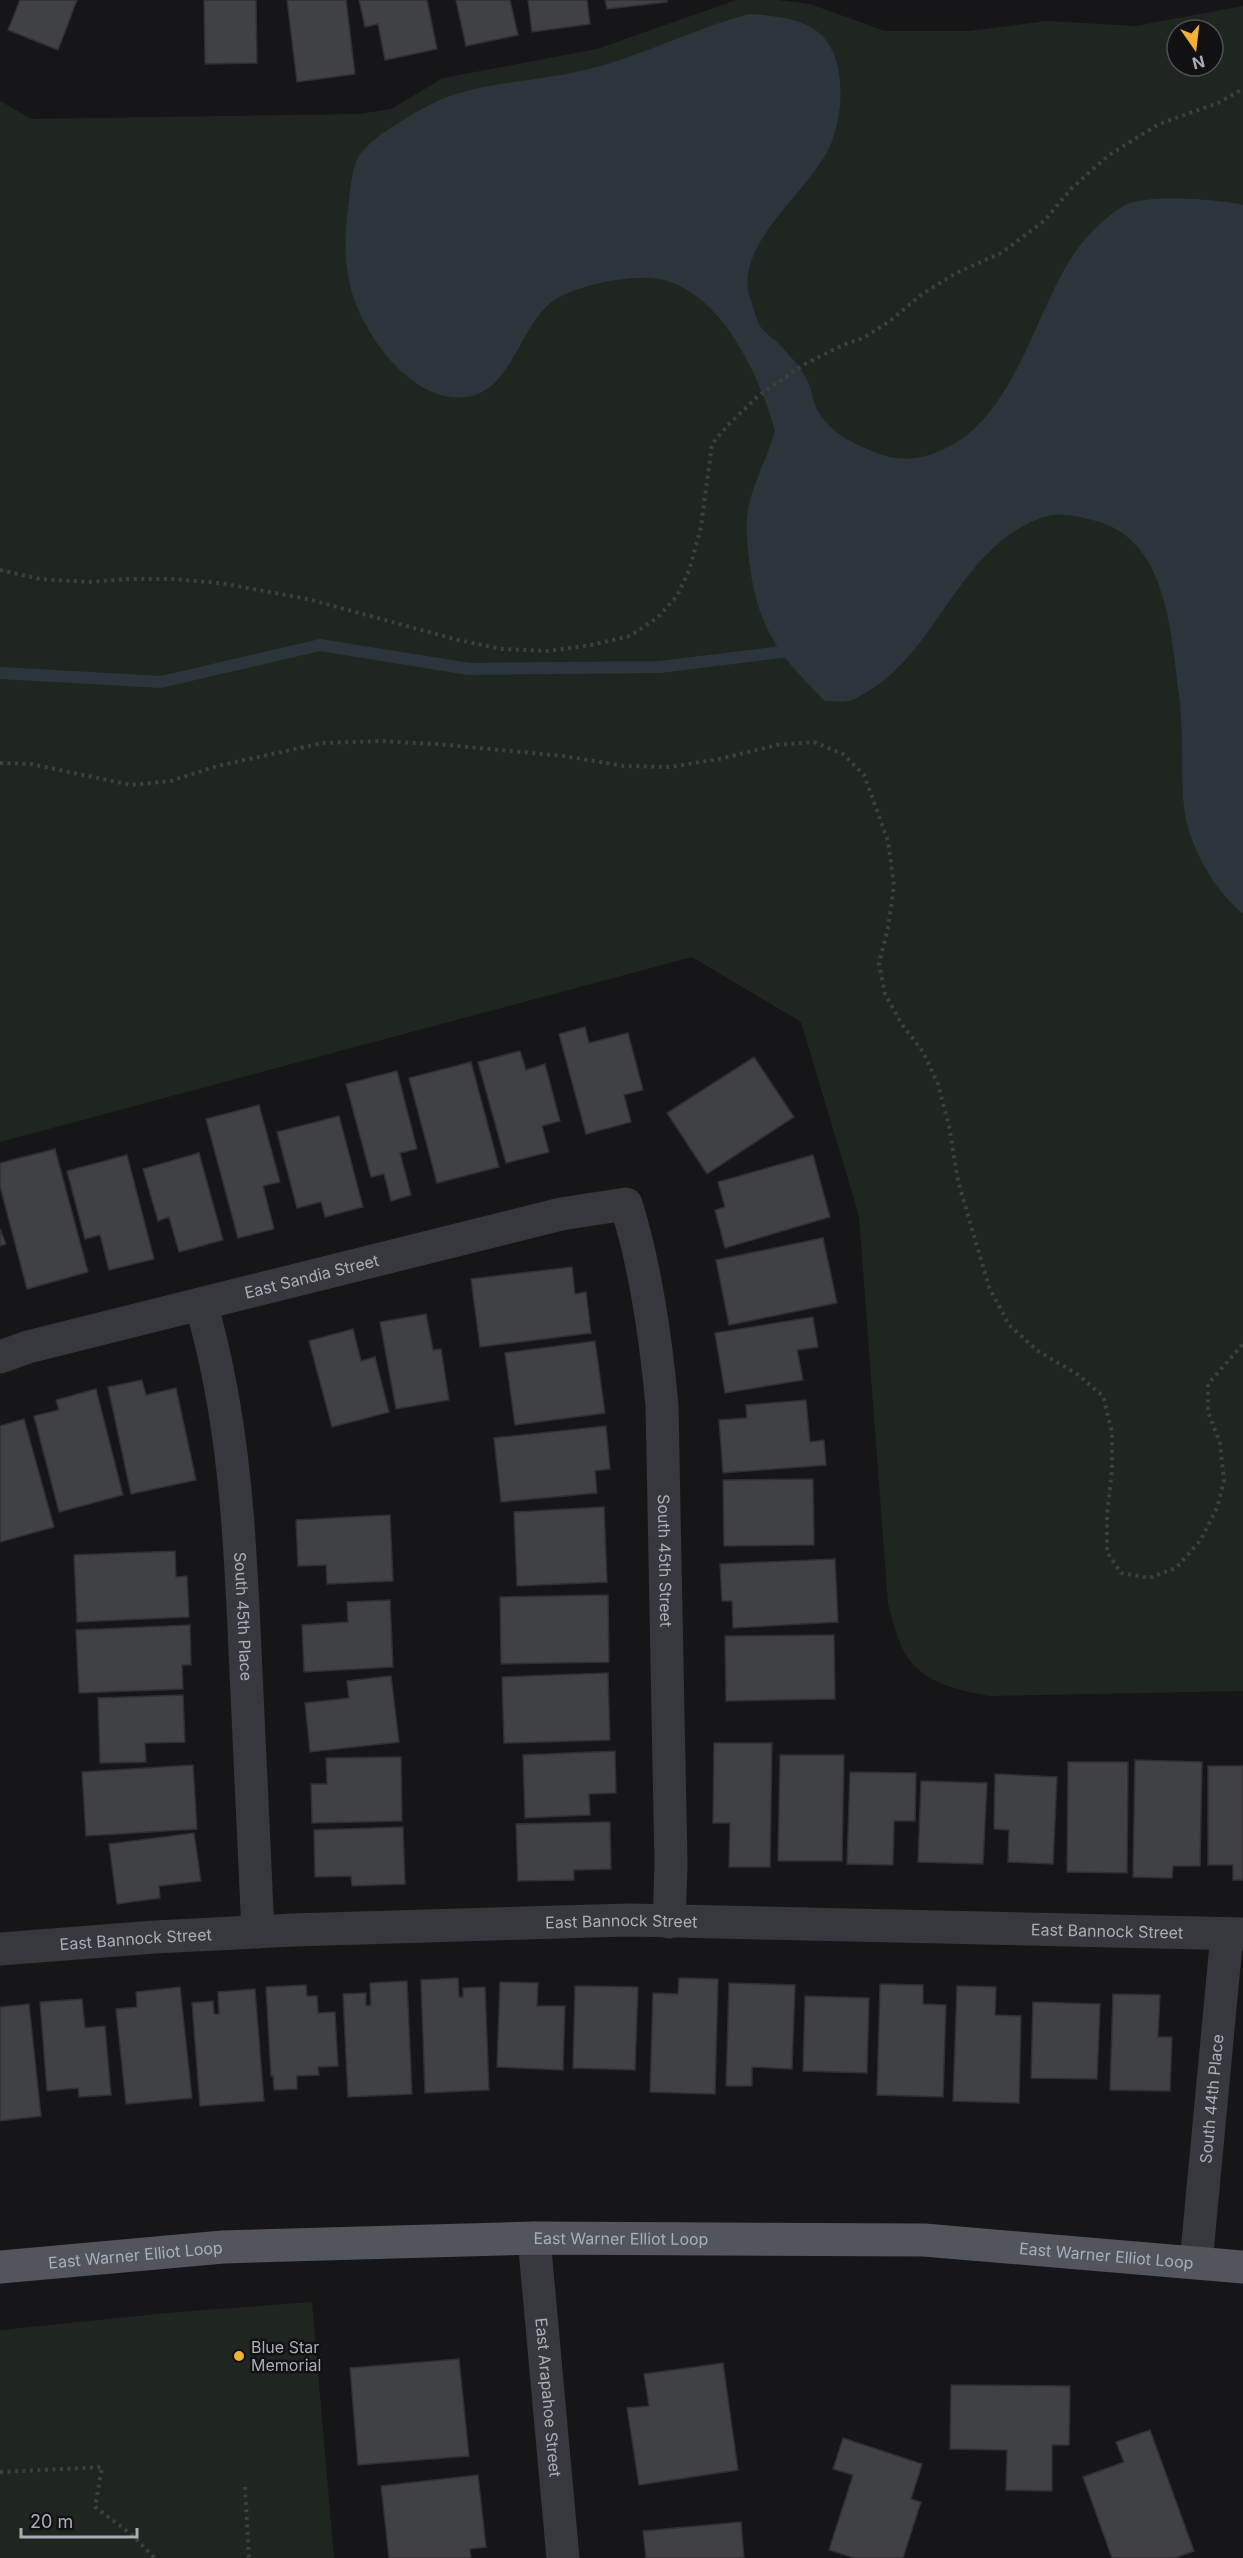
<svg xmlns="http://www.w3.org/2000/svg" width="1243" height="2558" font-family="Inter,sans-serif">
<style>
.green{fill:#1e261f;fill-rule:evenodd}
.water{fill:#2c353c}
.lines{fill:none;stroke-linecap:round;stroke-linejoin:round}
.stream{stroke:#2c353c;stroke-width:12}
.building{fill:#404145;stroke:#303034;stroke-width:1.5}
.path{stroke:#3d3f44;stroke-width:4;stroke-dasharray:3 4.5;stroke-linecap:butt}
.minor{stroke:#37383d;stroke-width:33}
.major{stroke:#53555c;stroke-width:33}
.poi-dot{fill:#f2b134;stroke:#111113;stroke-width:2}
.labels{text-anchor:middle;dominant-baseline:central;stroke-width:5;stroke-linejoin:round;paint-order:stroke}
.street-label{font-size:16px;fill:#a8adb8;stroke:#111113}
.poi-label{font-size:16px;fill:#a8adb8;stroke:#111113;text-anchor:start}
</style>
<rect width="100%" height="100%" fill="#161618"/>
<!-- green -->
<path class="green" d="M736,0H778L810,4L885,31H968L1047,21L1135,26L1243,6V1691L989,1696C956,1690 918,1682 902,1648C896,1634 892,1618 888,1604L859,1216L801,1022L692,957L0,1142V101L32,119L358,114L391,109L443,78L597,49ZM1177,30H1213V66H1177Z
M312,2302L334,2558H0V2330L178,2312Z"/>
<!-- water -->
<path class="water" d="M750,14C773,16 798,17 818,32C848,56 844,117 829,148C808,193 730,247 751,301C754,309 756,319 760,326C764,332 771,337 776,341C788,353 802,368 809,384C812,390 812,398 815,405C827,432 851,442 877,453C896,461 916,460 935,453C1010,426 1031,325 1068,263C1081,241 1103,218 1125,205C1146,194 1219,199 1243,205V914C1215,890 1194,855 1186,819C1180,790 1183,749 1181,719C1181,703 1177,686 1176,670C1169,614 1160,538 1096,521C1078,516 1056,511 1038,519C953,553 935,664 852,700C845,703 833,701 825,701C778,655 757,627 749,560C747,542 745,522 749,505C755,479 768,456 775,431C760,377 722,291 659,279C631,274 568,286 547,306C513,339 507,409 445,396C403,387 365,334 353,296C344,269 344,236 348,208C350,193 351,176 356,162C361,149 378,136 389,129C409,116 433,101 456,94C499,81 546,80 589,69C645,55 695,28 750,14Z"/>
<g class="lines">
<!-- stream -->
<path class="stream" d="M0,673L161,682L320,645L469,669L660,667L782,652L791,639"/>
</g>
<!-- building -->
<path class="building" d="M20,0H77L58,50L8,30Z
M204,0H256L257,63L205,64Z
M287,0H346L355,74L297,82Z
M359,0H427L437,49L385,60L378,24L365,27Z
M456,0H510L518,35L466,46Z
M528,0H587L590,24L532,32Z
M605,0H667V2L607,9Z
M585,1027L589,1043L628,1033L643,1090L624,1095L631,1122L586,1134L559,1034Z
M520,1051L526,1070L545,1064L560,1121L542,1126L549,1152L506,1163L478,1062Z
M754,1057L794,1117L707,1174L667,1113Z
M471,1062L499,1167L437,1183L409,1078Z
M397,1071L417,1149L400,1153L411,1195L391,1201L384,1174L371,1177L346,1084Z
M259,1105L280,1182L263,1186L274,1229L238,1238L206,1119Z
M339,1116L363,1207L325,1217L321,1202L297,1208L277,1132Z
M55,1149L88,1272L27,1289L0,1186V1163Z
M199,1153L223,1240L179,1252L169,1217L158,1221L143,1169Z
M127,1155L154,1259L109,1270L100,1235L85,1239L67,1171Z
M813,1155L830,1217L725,1248L715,1210L725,1207L718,1182Z
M0,1229L6,1244L0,1246Z
M823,1238L837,1303L729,1325L716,1260Z
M572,1267L575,1294L586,1292L591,1333L480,1347L471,1279Z
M426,1314L433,1350L441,1349L449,1400L396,1409L380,1322Z
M813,1317L818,1347L797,1350L803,1380L725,1393L715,1333Z
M353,1329L361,1361L375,1357L389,1412L332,1427L309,1341Z
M595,1341L605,1413L515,1425L505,1353Z
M142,1380L146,1395L176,1388L196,1480L131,1494L108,1387Z
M96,1389L123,1495L59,1512L34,1416L59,1410L56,1400Z
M806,1400L810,1442L824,1440L826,1465L723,1473L719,1420L747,1418L746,1405Z
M24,1419L54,1527L0,1542V1426Z
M606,1426L610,1469L595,1471L597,1493L501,1502L494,1438Z
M813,1479L814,1545L724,1546L723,1480Z
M604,1507L607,1582L517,1586L514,1512Z
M390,1515L393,1581L327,1584L326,1565L298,1566L296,1520Z
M175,1551L176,1577L187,1576L189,1617L77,1622L74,1555Z
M835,1559L838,1622L733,1628L732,1601H722L720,1564Z
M608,1595L609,1662L501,1664L500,1597Z
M390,1600L393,1667L304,1672L302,1625L348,1622L347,1602Z
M190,1625L191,1665H182L183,1689L79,1693L76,1630Z
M834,1635L835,1699L726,1701L725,1636Z
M608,1673L610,1740L504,1743L502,1677Z
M391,1676L399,1742L310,1752L305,1703L349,1698L347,1681Z
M183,1695L185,1742L145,1743L146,1762L100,1763L98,1698Z
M714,1743H772L770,1867H729L730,1823H713Z
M615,1751L616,1793L589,1794L590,1815L525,1818L523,1755Z
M780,1755H844L842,1861H778Z
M401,1757L402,1821L312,1823L311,1784H327L326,1758Z
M1135,1760L1202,1762L1200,1866H1173L1172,1878L1133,1877Z
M1068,1762H1128L1127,1873L1067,1872Z
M193,1765L197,1829L86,1836L82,1772Z
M1208,1766H1243V1880H1233V1865H1208Z
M850,1772L916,1773L915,1821H894L893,1865L847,1864Z
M995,1774L1057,1777L1053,1864L1008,1862L1009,1830L994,1829Z
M921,1781L987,1783L983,1864L918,1862Z
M610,1822L611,1869L574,1870V1880L518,1881L516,1824Z
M403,1827L405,1884L352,1886L351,1876L315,1877L314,1830Z
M194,1833L201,1881L159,1886L160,1898L117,1904L109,1844Z
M458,1978L459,1997H463V1988L485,1987L489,2090L425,2093L421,1980Z
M679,1978L718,1979L715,2094L650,2092L653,1993L678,1994Z
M407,1981L412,2094L348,2097L343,1994L366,1993V2006L371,2005L370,1983Z
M500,1982L538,1983L537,2006H565L563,2070L497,2067Z
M729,1983L795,1985L792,2069L752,2067V2086H726Z
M880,1984L923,1985V2004L946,2005L943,2097L877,2095Z
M306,1985L307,1996H317L318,2013L335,2012L338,2066L318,2067L319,2075L297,2076V2089L274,2090L273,2076H271L266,1987Z
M575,1986L638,1987L635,2070L573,2068Z
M957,1986L996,1987L995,2015L1021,2016L1019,2103L953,2101Z
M180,1987L192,2098L126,2104L116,2009L137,2007L136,1992Z
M255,1989L264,2101L200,2106L192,2003L213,2001L214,2014H219L218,1992Z
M1113,1994L1160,1995L1158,2037H1172L1170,2091L1110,2090Z
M805,1996L869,1998L867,2073L803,2071Z
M82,1999L85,2028L105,2026L111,2095L79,2097L78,2088L47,2091L40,2002Z
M1033,2002L1100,2004L1097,2079L1031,2078Z
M29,2004L41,2116L0,2121V2007Z
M459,2359L469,2456L358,2465L350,2368Z
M723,2363L738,2470L639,2485L627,2408L649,2406L644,2374Z
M951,2385L1070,2386L1069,2445H1052V2491L1006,2490L1007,2450L950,2449Z
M1150,2430L1194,2551L1175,2558H1112L1083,2477L1124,2462L1116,2442Z
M843,2438L922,2464L911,2499L921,2502L903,2558H854L829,2550L853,2475L833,2469Z
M478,2475L486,2547L470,2549L471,2558H389L381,2486Z
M741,2522L744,2558H646L643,2531Z"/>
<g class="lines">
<!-- path -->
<path class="path" d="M0,570L40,579L88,582L129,579H172L220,583L308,599L458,640L502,649L548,651L591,645L630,636L657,618L677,596L689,571L701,527L712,444L728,425L757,397L803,365L843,345L863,338L890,321L922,294L956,273L1001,253L1044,221L1072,188L1109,155L1159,124L1218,103L1243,89
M0,763L31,764L131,785L171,781L217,766L323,743L379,741L436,744L564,756L624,766L670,767L719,759L777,745L814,742L843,754L864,775L888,841L894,886L888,928L879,963L885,994L901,1023L923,1052L938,1084L949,1126L958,1181L989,1287L1009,1325L1038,1351L1077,1374L1103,1396L1112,1432V1470L1107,1515V1552L1121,1573L1149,1578L1176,1568L1200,1541L1217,1508L1224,1481L1220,1443L1208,1412V1384L1243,1344
M0,2472L102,2467L95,2507L132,2535L155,2558
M245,2487L249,2558"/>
<!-- minor -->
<g class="minor">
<path id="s1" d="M201,1304C234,1417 240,1533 245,1650C250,1744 254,1838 258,1932"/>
<path id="s2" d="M0,1357L28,1347L561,1214L626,1204C646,1268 656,1339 662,1406L671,1866L669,1922"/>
<path id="s3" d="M0,1949L155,1937L293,1930L629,1920L1243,1934"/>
<path id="s4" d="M534,2238L563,2558"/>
<path id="s5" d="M1196,2263L1227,1934"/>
</g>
<!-- major -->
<path class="major" id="s6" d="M0,2267L223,2247L534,2238L924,2240L1243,2267"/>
</g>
<!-- markers -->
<circle class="poi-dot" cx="239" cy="2356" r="6"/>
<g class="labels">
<!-- street labels -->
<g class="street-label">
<text stroke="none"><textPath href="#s2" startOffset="322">East Sandia Street</textPath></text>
<text stroke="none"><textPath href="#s2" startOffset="1005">South 45th Street</textPath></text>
<text stroke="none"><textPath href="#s1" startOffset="316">South 45th Place</textPath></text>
<text stroke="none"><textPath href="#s3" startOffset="622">East Bannock Street</textPath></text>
<text stroke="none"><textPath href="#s3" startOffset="1108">East Bannock Street</textPath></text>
<text stroke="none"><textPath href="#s3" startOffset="136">East Bannock Street</textPath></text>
<text stroke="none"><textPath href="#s5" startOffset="165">South 44th Place</textPath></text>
<text stroke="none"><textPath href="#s6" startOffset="622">East Warner Elliot Loop</textPath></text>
<text stroke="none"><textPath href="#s6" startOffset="136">East Warner Elliot Loop</textPath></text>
<text stroke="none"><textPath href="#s6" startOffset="1108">East Warner Elliot Loop</textPath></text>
<text stroke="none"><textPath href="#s4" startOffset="160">East Arapahoe Street</textPath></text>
</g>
<!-- poi labels -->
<g class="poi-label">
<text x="251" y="2347">Blue Star<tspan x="251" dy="18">Memorial</tspan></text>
</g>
</g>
<!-- north arrow -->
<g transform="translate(1195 48) rotate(166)"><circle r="28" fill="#111113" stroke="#4d4f55" stroke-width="1.5"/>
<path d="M0-4.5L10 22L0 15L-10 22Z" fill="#f2b134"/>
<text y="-9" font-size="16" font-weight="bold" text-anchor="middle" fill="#a8adb8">N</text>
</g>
<!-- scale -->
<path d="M21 2528v9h116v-9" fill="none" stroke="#a8adb8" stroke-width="3"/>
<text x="30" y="2528" font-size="18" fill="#a8adb8" stroke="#111113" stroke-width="4.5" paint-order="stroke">20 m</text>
</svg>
